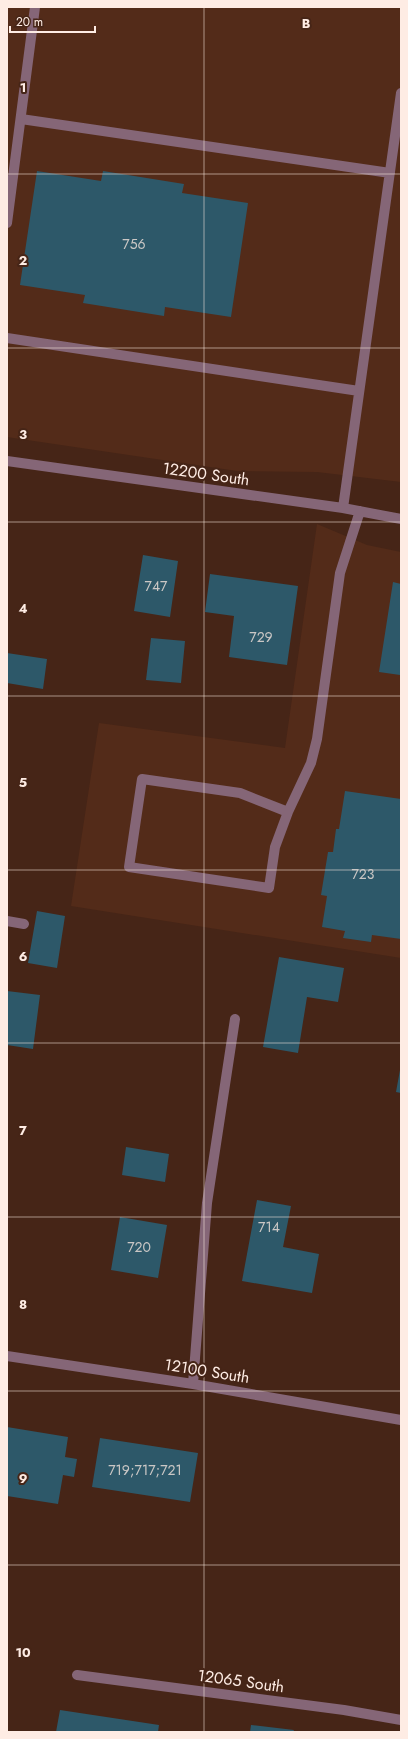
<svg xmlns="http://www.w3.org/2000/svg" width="408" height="1739" font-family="Jost,sans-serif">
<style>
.built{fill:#532b19}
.building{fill:#2d5869}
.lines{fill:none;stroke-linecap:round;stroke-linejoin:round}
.minor{stroke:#856677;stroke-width:10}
.grid{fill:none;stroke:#feece4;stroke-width:1;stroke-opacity:0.55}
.labels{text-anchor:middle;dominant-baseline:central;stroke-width:4;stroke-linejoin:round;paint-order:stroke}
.number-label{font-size:14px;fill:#cac7c5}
.street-label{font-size:16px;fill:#feece4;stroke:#462517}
.grid-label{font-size:13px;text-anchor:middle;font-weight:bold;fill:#feece4;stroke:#462517;stroke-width:4;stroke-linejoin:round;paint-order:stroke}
</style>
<rect width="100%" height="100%" fill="#462517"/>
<!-- built -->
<path class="built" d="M7,7H401V482L317,472L237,471L7,437Z
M317,524L367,545L401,552V958L71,906L99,723L285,748Z"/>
<!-- building -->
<path class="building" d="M37,171L101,181L103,171L184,184L182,193L248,203L231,317L165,307L164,316L83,303L85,295L20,285Z
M143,555L178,561L170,617L134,611Z
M210,574L298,586L287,665L229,657L234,616L205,612Z
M393,582L401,584L400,675L379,672Z
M151,638L185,641L181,683L146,680Z
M7,653L47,659L43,689L7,683Z
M345,791L401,799V939L372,935L371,942L343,938L345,931L322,927L327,896L321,895L328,852H333L336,829H339Z
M37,911L65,916L57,968L28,963Z
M279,957L344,968L338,1002L307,997L298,1053L263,1047Z
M7,991L40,995L33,1049L7,1045Z
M400,1070H401V1093L396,1092Z
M126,1147L169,1154L165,1182L122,1175Z
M257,1200L291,1206L283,1247L319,1254L312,1293L242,1281Z
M120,1217L167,1225L158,1278L111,1270Z
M7,1427L68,1437L65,1457L77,1459L74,1477L63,1475L58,1504L7,1496Z
M100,1438L198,1453L190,1502L92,1487Z
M60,1710L159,1725L158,1732H56Z
M251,1725L294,1730L293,1732H250Z"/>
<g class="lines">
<!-- minor -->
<path class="minor" d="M21,119L390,173
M7,223L35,7
M7,338L359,391
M7,461L343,508L401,519
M343,508L401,93
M288,812L275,847L269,888L129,867L142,779L240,793L288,812L311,763L317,739L340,573L360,511
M7,921L24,924
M7,1356L193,1384L401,1420
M193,1384L207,1203L235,1019
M77,1675L344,1710L401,1720"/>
</g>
<!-- grid -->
<path class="grid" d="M204,7V1732M7,174H401M7,348H401M7,522H401M7,696H401M7,870H401M7,1043H401M7,1217H401M7,1391H401M7,1565H401"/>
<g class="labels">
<!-- number labels -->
<g class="number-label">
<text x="134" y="244">756</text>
<text x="156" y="586">747</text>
<text x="261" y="637">729</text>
<text x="363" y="874">723</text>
<text x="269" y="1227">714</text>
<text x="139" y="1247">720</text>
<text x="145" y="1470">719;717;721</text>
</g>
<!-- street labels -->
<g class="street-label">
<text transform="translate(206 474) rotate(8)">12200 South</text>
<text transform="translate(207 1371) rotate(9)">12100 South</text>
<text transform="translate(241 1681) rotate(8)">12065 South</text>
</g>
</g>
<g class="grid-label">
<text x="306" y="28">B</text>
<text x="23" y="92">1</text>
<text x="23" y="265">2</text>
<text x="23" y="439">3</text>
<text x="23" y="613">4</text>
<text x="23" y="787">5</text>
<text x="23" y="961">6</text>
<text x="23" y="1135">7</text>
<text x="23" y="1309">8</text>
<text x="23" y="1483">9</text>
<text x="23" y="1657">10</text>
</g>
<!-- border -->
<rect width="408" height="1739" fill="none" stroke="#feece4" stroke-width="16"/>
<!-- scale -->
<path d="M10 26v6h85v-6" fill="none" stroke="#feece4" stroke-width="2"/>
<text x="16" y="26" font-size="12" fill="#feece4" stroke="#462517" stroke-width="3" paint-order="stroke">20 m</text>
</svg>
